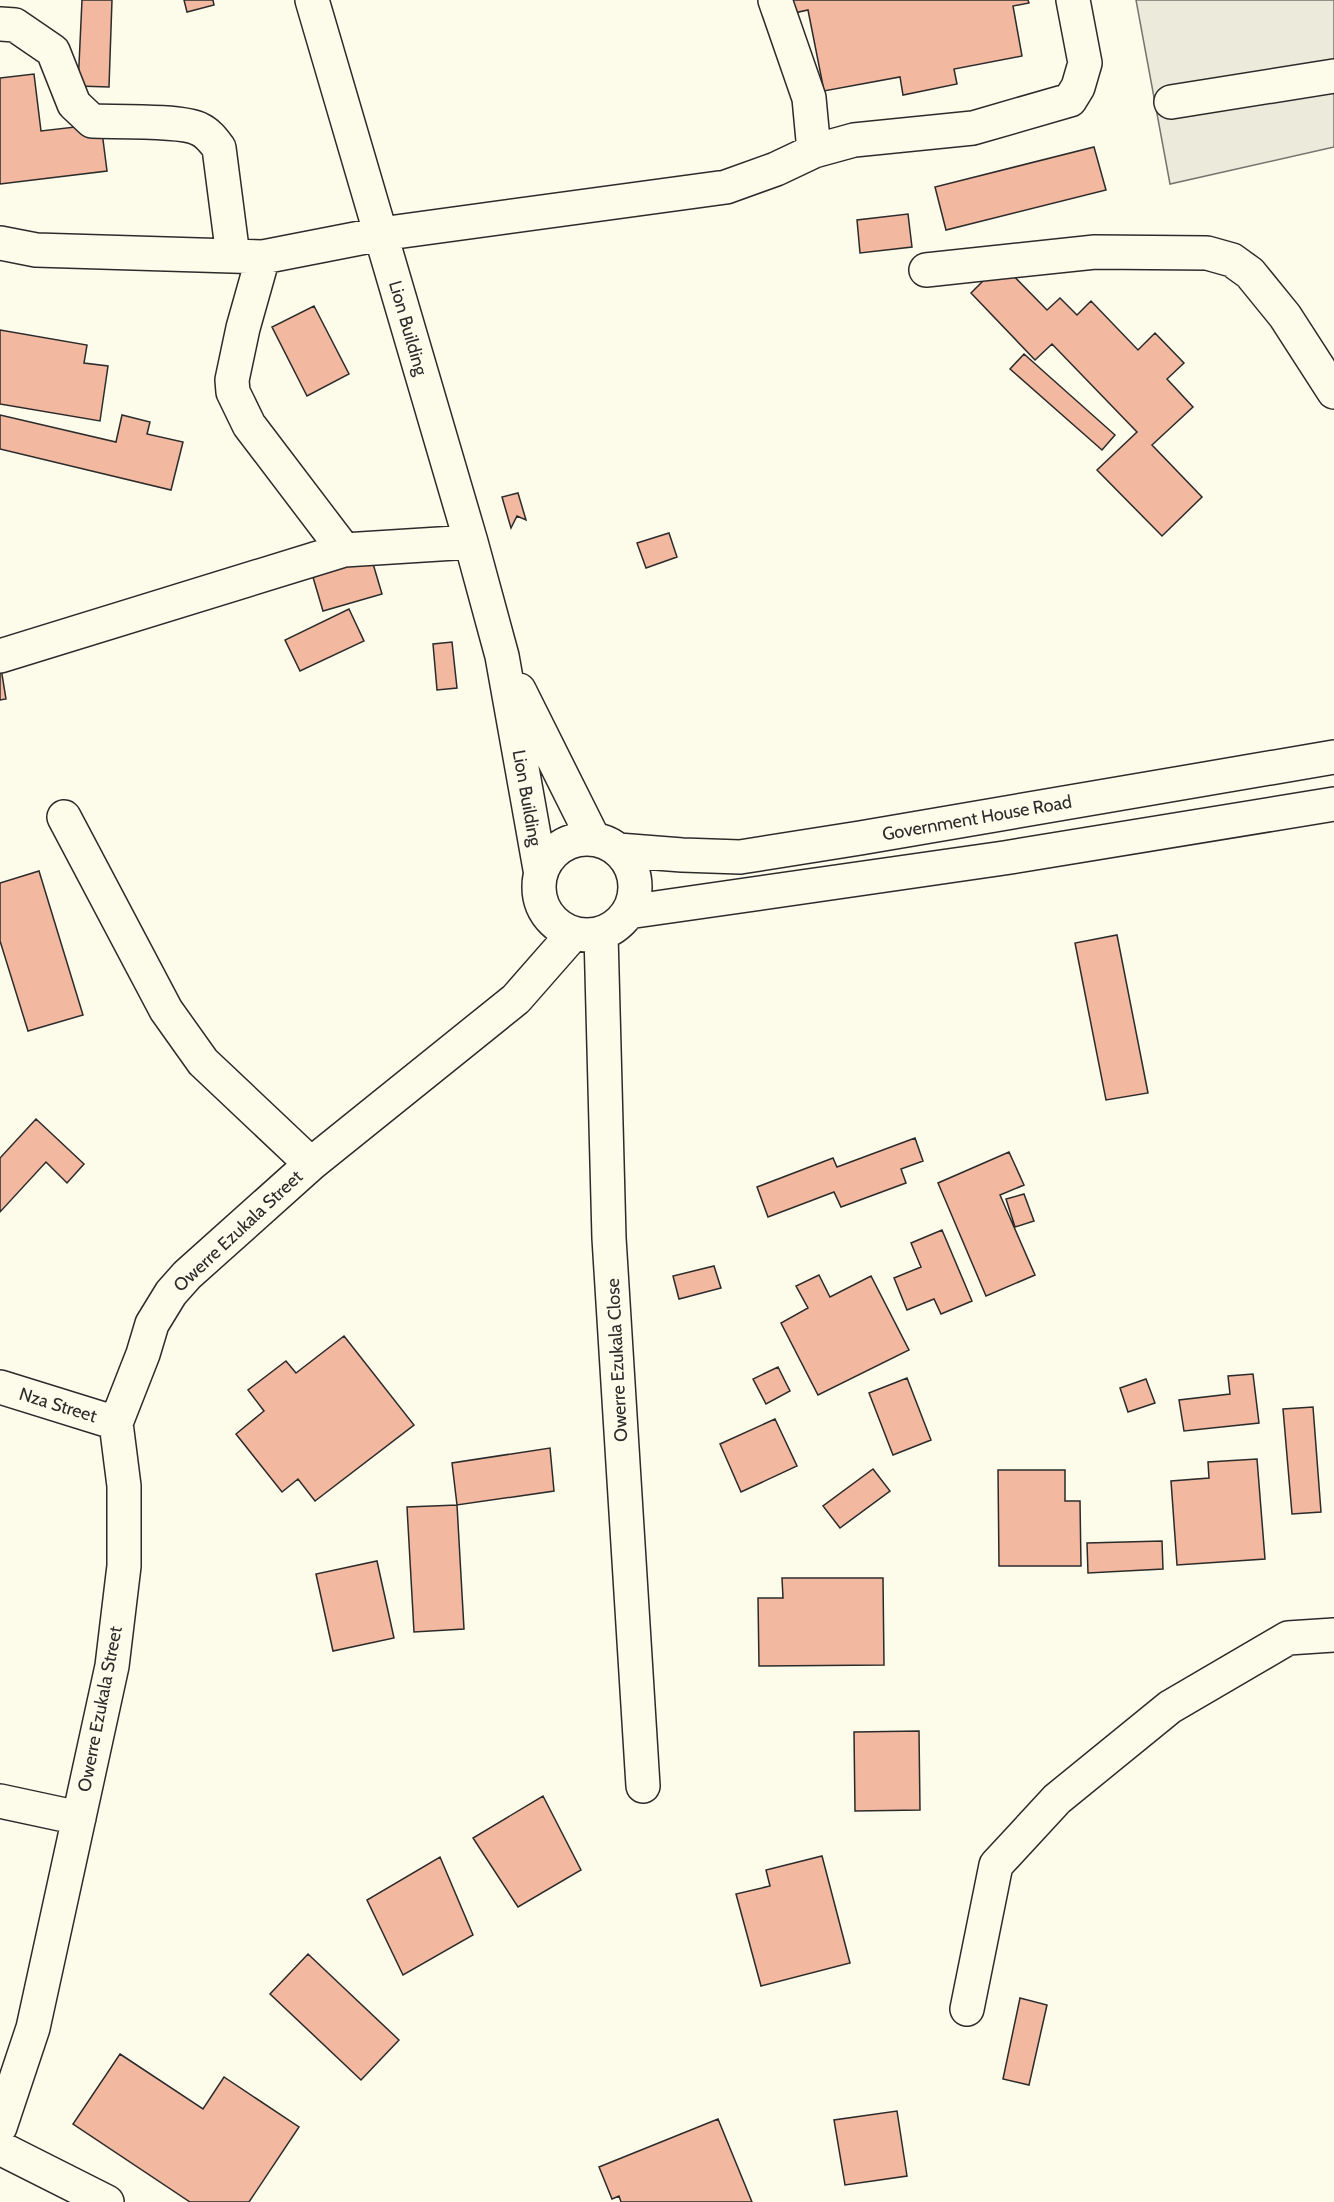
<svg xmlns="http://www.w3.org/2000/svg" width="1334" height="2202" font-family="Cabin,sans-serif">
<style>
.green{fill:#ecebdb;stroke:#74746e;stroke-width:1.5}
.building{fill:#f2b8a0;stroke:#2b2b2b;stroke-width:1.5}
.lines{fill:none;stroke-linecap:round;stroke-linejoin:round}
.minor-casing{stroke:#2b2b2b;stroke-width:36}
.minor{stroke:#fdfbea;stroke-width:33}
.labels{text-anchor:middle;dominant-baseline:central;stroke-width:4.5;stroke-linejoin:round;paint-order:stroke}
.street-label{font-size:18px;fill:#2b2b2b;stroke:#fdfbea}
</style>
<rect width="100%" height="100%" fill="#fdfbea"/>
<!-- green -->
<path class="green" d="M1136,0H1334V147L1170,184Z"/>
<!-- building -->
<path class="building" d="M82,0H112L109,87L78,86Z
M184,0H213L214,5L187,12Z
M781,0H1028L1029,3L1013,6L1022,56L954,69L957,84L903,95L900,77L824,91L808,10L785,15Z
M34,74L41,131L101,124L107,171L0,184V78Z
M1094,147L1106,190L946,230L935,187Z
M908,214L912,247L860,253L857,220Z
M1001,263L1047,310L1060,298L1077,315L1091,301L1138,350L1155,333L1184,363L1167,379L1193,407L1152,445L1202,497L1162,536L1097,470L1137,432L1052,344L1035,360L971,293Z
M314,306L349,374L307,396L272,327Z
M0,330L87,345L84,363L108,366L100,421L0,404Z
M1024,354L1115,435L1102,450L1010,369Z
M0,415L116,442L122,415L150,422L147,434L183,442L171,490L0,449Z
M518,493L526,520L517,516L511,528L502,497Z
M669,533L677,557L646,568L637,543Z
M366,540L382,594L323,611L307,557Z
M349,609L364,641L300,671L285,640Z
M452,642L457,688L437,690L433,644Z
M0,662L6,699L0,700Z
M39,871L83,1015L28,1031L0,941V883Z
M1117,935L1148,1093L1106,1100L1075,943Z
M36,1119L84,1164L67,1183L46,1162L0,1212V1158Z
M915,1138L923,1161L901,1169L906,1183L841,1207L834,1192L768,1217L757,1187L833,1158L837,1167Z
M1009,1152L1024,1185L1000,1195L1035,1275L986,1296L938,1183Z
M1024,1194L1034,1221L1015,1227L1006,1199Z
M942,1230L972,1301L941,1314L934,1299L907,1310L894,1278L921,1267L911,1243Z
M714,1266L721,1288L679,1299L673,1276Z
M819,1275L830,1297L871,1276L909,1350L818,1395L781,1323L808,1308L796,1286Z
M344,1336L414,1425L315,1501L298,1479L282,1492L236,1434L264,1411L248,1390L286,1361L296,1373Z
M778,1367L790,1391L766,1404L753,1379Z
M1253,1374L1259,1423L1184,1431L1179,1400L1230,1394L1228,1376Z
M907,1378L931,1440L893,1455L869,1393Z
M1146,1379L1155,1403L1128,1412L1120,1388Z
M1313,1407L1321,1512L1292,1514L1283,1409Z
M775,1419L797,1466L741,1492L720,1444Z
M550,1448L554,1491L457,1505L452,1463Z
M1257,1459L1265,1559L1177,1565L1171,1481L1209,1478L1208,1462Z
M873,1469L890,1491L840,1528L823,1506Z
M998,1470H1065V1501H1080L1081,1566H999Z
M457,1505L464,1629L414,1632L407,1507Z
M1162,1541L1163,1569L1088,1573L1087,1543Z
M377,1561L394,1638L333,1651L316,1574Z
M782,1578H883L884,1665L759,1666L758,1598H783Z
M919,1731L920,1810L855,1811L854,1732Z
M543,1796L581,1870L518,1907L473,1838Z
M822,1856L850,1963L761,1986L736,1894L770,1886L766,1870Z
M440,1857L473,1935L403,1975L367,1900Z
M308,1954L399,2040L361,2080L270,1994Z
M1020,1998L1047,2005L1029,2085L1003,2079Z
M120,2054L203,2109L224,2077L299,2127L249,2202H190L73,2124Z
M897,2111L907,2176L845,2185L834,2120Z
M718,2119L752,2202H621L619,2196L612,2199L599,2167Z"/>
<g class="lines">
<defs>
<path id="minor" d="M312,0L471,542L502,656L540,869
M0,24L15,25L53,51L74,104L92,121C114,122 183,120 199,129C208,133 213,140 219,148L233,256
M1171,102L1334,76
M814,151L854,140L973,128L1070,100L1078,87L1085,63L1073,0
M0,243L36,250L263,257L381,234L726,187L776,169L814,151L809,98L775,0
M263,257L243,328L232,380L233,392L249,425L344,550
M926,270L1095,252L1207,253L1232,260L1250,273L1285,316L1334,392
M0,656L344,550L471,542
M519,690L593,838
M64,817L166,1010L203,1062L311,1164
M539 887a48 48 0 1 1 96 0a48 48 0 1 1-96 0Z
M618,850L682,855L740,857L860,838L1334,757
M628,912L1004,858L1334,804
M601,934L609,1238L643,1786
M0,1387L116,1423
M0,1801L79,1818
M967,2009L996,1865L1057,1799L1170,1707L1288,1638L1334,1635
M0,2127L33,2028L112,1666L124,1566V1486L116,1423L143,1354L152,1324L171,1293L187,1275L311,1164L516,999L573,934
M0,2148L107,2202"/>
</defs>
<!-- minor casing -->
<use href="#minor" class="minor-casing"/>
<!-- minor -->
<use href="#minor" class="minor"/>
</g>
<g class="labels">
<!-- street labels -->
<g class="street-label">
<text transform="translate(408 328) rotate(74)">Lion Building</text>
<text transform="translate(527 798) rotate(80)">Lion Building</text>
<text transform="translate(977 818) rotate(-10)">Government House Road</text>
<text transform="translate(238 1231) rotate(-43)">Owerre Ezukala Street</text>
<text transform="translate(617 1360) rotate(-93)">Owerre Ezukala Close</text>
<text transform="translate(58 1405) rotate(17)">Nza Street</text>
<text transform="translate(100 1709) rotate(-79)">Owerre Ezukala Street</text>
</g>
</g>
</svg>
